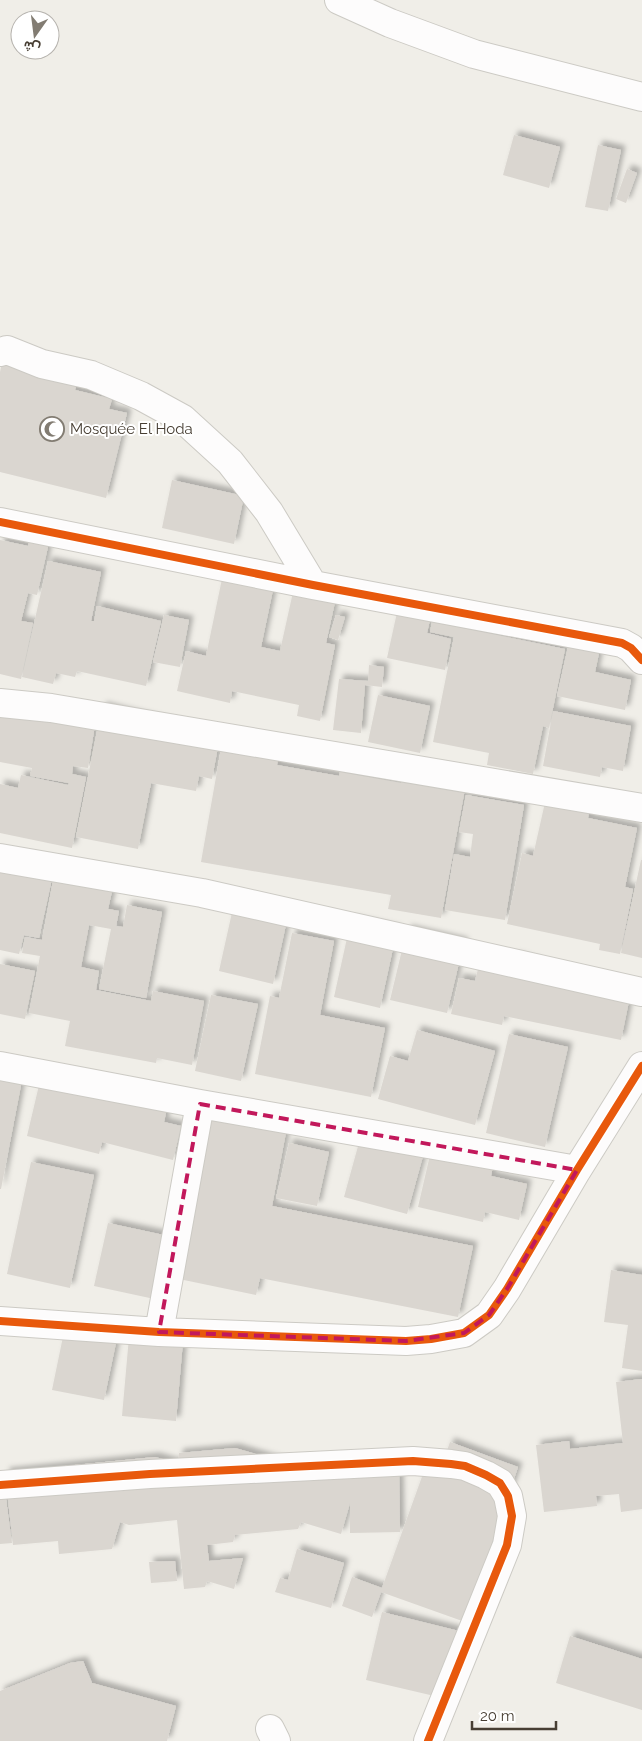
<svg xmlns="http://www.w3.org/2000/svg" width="642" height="1741" font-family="Raleway,Vazirmatn,sans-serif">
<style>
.building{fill:#dad6d0;filter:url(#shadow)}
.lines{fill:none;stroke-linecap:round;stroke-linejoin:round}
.minor-casing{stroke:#cccac4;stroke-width:30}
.minor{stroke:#fdfcfc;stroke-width:28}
.cycleway-casing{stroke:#fff;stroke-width:11}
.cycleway{stroke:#e8590c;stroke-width:8}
.marked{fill:none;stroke:#c2185b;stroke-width:4;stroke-dasharray:10 6;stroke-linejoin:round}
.labels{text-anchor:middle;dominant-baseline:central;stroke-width:4;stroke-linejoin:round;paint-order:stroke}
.poi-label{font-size:15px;fill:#473e33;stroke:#fff;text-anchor:start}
</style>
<defs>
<filter id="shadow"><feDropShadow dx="4.5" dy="-4.5" stdDeviation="2.5" flood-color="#0004"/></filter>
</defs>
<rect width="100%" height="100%" fill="#f0eee8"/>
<!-- building -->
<path class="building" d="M514,135L560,147L549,188L503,175Z
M598,145L621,150L608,211L585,207Z
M627,169L637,173L626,203L616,199Z
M2,363L77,382L75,390L112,399L109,409L127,413L106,498L0,472V372Z
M172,480L244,496L234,544L162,528Z
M31,534L50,538L37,595L28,593L21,621L33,623L21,679L0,674V540L28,546Z
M48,561L101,572L91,621H94L97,606L161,621L146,686L77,671L75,677L56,673L53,684L22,677Z
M223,574L274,585L261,647L280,651L293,592L335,602L326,643L335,645L320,721L297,716L299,705L232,691L230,703L177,691L186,651L206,656Z
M398,608L431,615L427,633L451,639L445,670L387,658Z
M164,615L189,620L180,667L153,662Z
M336,615L345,617L338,640L329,637Z
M432,622L565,649L549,728L543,726L533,774L487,765L489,753L433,742L454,637L430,632Z
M568,647L599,653L595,672L631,680L625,710L557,696Z
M369,665L384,667L382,687L365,685L361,733L333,730L339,679L368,681Z
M378,695L430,706L420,753L368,742Z
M102,706L220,736L212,779L199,776L196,791L151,783L138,849L76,837Z
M553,711L631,726L623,771L602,767L600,777L543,766Z
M0,714L96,719L88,768L73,766L72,774L86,777L72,848L0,833V784L18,788L21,775L68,785L69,783L30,776L32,768L0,762Z
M222,743L279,753L277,765L339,776L340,772L401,783L404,767L467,778L441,918L388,909L391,895L201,862Z
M466,795L524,805L505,920L445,910L454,854L470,857L473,834L459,832Z
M546,798L590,807L588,818L637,828L625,887L633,889L620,954L599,950L600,944L507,924L522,853L533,856Z
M641,860H642V958L621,953Z
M0,861L53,874L39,938L24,935L19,954L0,950Z
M54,875L113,887L108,909L119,911L116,926L123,927L127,905L162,912L146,998L99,989L111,929L89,925L81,967L99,971L96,990L151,1001L153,991L204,1001L192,1065L157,1058L156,1063L65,1046L70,1021L29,1013L40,956L22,953L25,937L42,940Z
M233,908L287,920L273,984L219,971Z
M351,920L397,930L380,1008L334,997Z
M407,929L464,942L447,1013L390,1000Z
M292,933L334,941L320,1015L385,1028L371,1097L255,1074L270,996L279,998Z
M515,956L630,996L621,1040L504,1016L502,1025L451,1014L459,978L475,981L478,969L510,977Z
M0,964L35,971L25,1019L0,1014Z
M211,995L258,1004L241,1081L195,1071Z
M417,1030L495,1051L475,1125L378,1099L390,1056L408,1061Z
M509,1034L568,1047L545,1147L486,1133Z
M0,1076L22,1080L1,1189H0Z
M40,1081L167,1108L164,1122L181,1126L173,1160L102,1142L99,1154L27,1136Z
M212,1112L287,1127L272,1206L473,1246L458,1317L260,1278L256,1295L179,1279Z
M360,1139L423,1156L407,1214L344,1197Z
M433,1142L495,1156L491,1176L527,1184L519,1220L485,1212L483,1222L418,1207Z
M289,1143L329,1152L317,1206L276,1198Z
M31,1162L94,1175L70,1288L7,1274Z
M108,1223L173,1237L159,1300L94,1286Z
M611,1270L642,1275V1371L622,1368L628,1325L604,1322Z
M65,1327L117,1338L104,1400L52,1390Z
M129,1337L183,1341L176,1421L122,1416Z
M642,1379V1509L621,1512L619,1494L596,1496L597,1506L544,1512L536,1445L569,1441L570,1449L623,1443L616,1382Z
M450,1442L518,1467L465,1622L381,1592L372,1617L342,1606L352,1577L382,1588L428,1460L442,1465Z
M235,1448L341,1479L349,1478V1462L399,1461L400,1532L350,1533V1503L341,1534L301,1522L298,1529L235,1535L233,1542L207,1545L209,1561L243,1558L234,1589L207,1581L205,1587L184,1589L177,1520L129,1525L120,1522L112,1549L59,1554L58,1541L13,1545L5,1472L155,1457L177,1463L179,1453Z
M0,1485H4L12,1543L0,1544Z
M297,1549L344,1563L331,1608L275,1592L280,1578L288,1580Z
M175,1561L177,1581L151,1583L149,1562Z
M382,1612L459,1631L443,1698L366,1680Z
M570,1636L642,1659V1710L556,1683Z
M83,1661L92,1683L176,1706L167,1741H0V1691L70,1663Z"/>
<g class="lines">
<defs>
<path id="minor" d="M339,0L390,23L474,54L642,97
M0,352L7,350L42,364L91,375L141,396L183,419L230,462L269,512L313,585
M0,522L313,585L622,643L631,648L642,660
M0,703L51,708L642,808
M0,858L202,893L642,992
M0,1066L200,1104L577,1170
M0,1321L159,1332L406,1341L431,1339L464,1333L489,1315L507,1289L577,1170L642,1066
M159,1332L200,1104
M0,1485L150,1474L413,1461L451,1464L465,1466L486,1475L500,1483L508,1496L512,1516L507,1545L428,1741
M270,1729L276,1741"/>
</defs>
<!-- minor casing -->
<use href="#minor" class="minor-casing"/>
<!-- minor -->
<use href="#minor" class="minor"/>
<defs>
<path id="cycleway" d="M0,522L313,585L622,643L631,648L642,660
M0,1321L159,1332L406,1341L431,1339L464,1333L489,1315L507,1289L577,1170L642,1066
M0,1485L150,1474L413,1461L451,1464L465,1466L486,1475L500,1483L508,1496L512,1516L507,1545L428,1741"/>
</defs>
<!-- cycleway casing -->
<use href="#cycleway" class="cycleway-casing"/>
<!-- cycleway -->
<use href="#cycleway" class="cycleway"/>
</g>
<!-- marked area -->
<path class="marked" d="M200,1104L577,1170L507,1289L489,1315L464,1333L406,1341L159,1332Z"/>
<!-- icons -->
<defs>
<symbol id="mosque-ring" viewBox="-11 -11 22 22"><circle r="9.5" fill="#fff" stroke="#827c72" stroke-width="1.5"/><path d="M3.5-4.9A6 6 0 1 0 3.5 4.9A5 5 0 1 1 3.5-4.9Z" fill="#827c72"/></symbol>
</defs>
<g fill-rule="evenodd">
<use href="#mosque-ring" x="38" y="415" width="28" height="28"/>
</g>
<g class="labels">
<!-- poi labels -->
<g class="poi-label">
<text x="70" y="429">Mosquée El Hoda</text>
</g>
</g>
<!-- north arrow -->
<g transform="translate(35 35) rotate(194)"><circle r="24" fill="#ffffff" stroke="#b5b2ad"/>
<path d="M0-4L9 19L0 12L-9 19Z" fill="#827c72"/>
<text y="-8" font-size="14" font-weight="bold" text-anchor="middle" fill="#473e33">ش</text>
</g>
<!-- scale -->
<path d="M472 1721v8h84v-8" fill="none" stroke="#473e33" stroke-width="2.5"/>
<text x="480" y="1721" font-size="15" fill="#473e33" stroke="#ffffff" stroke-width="4" paint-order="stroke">20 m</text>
</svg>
